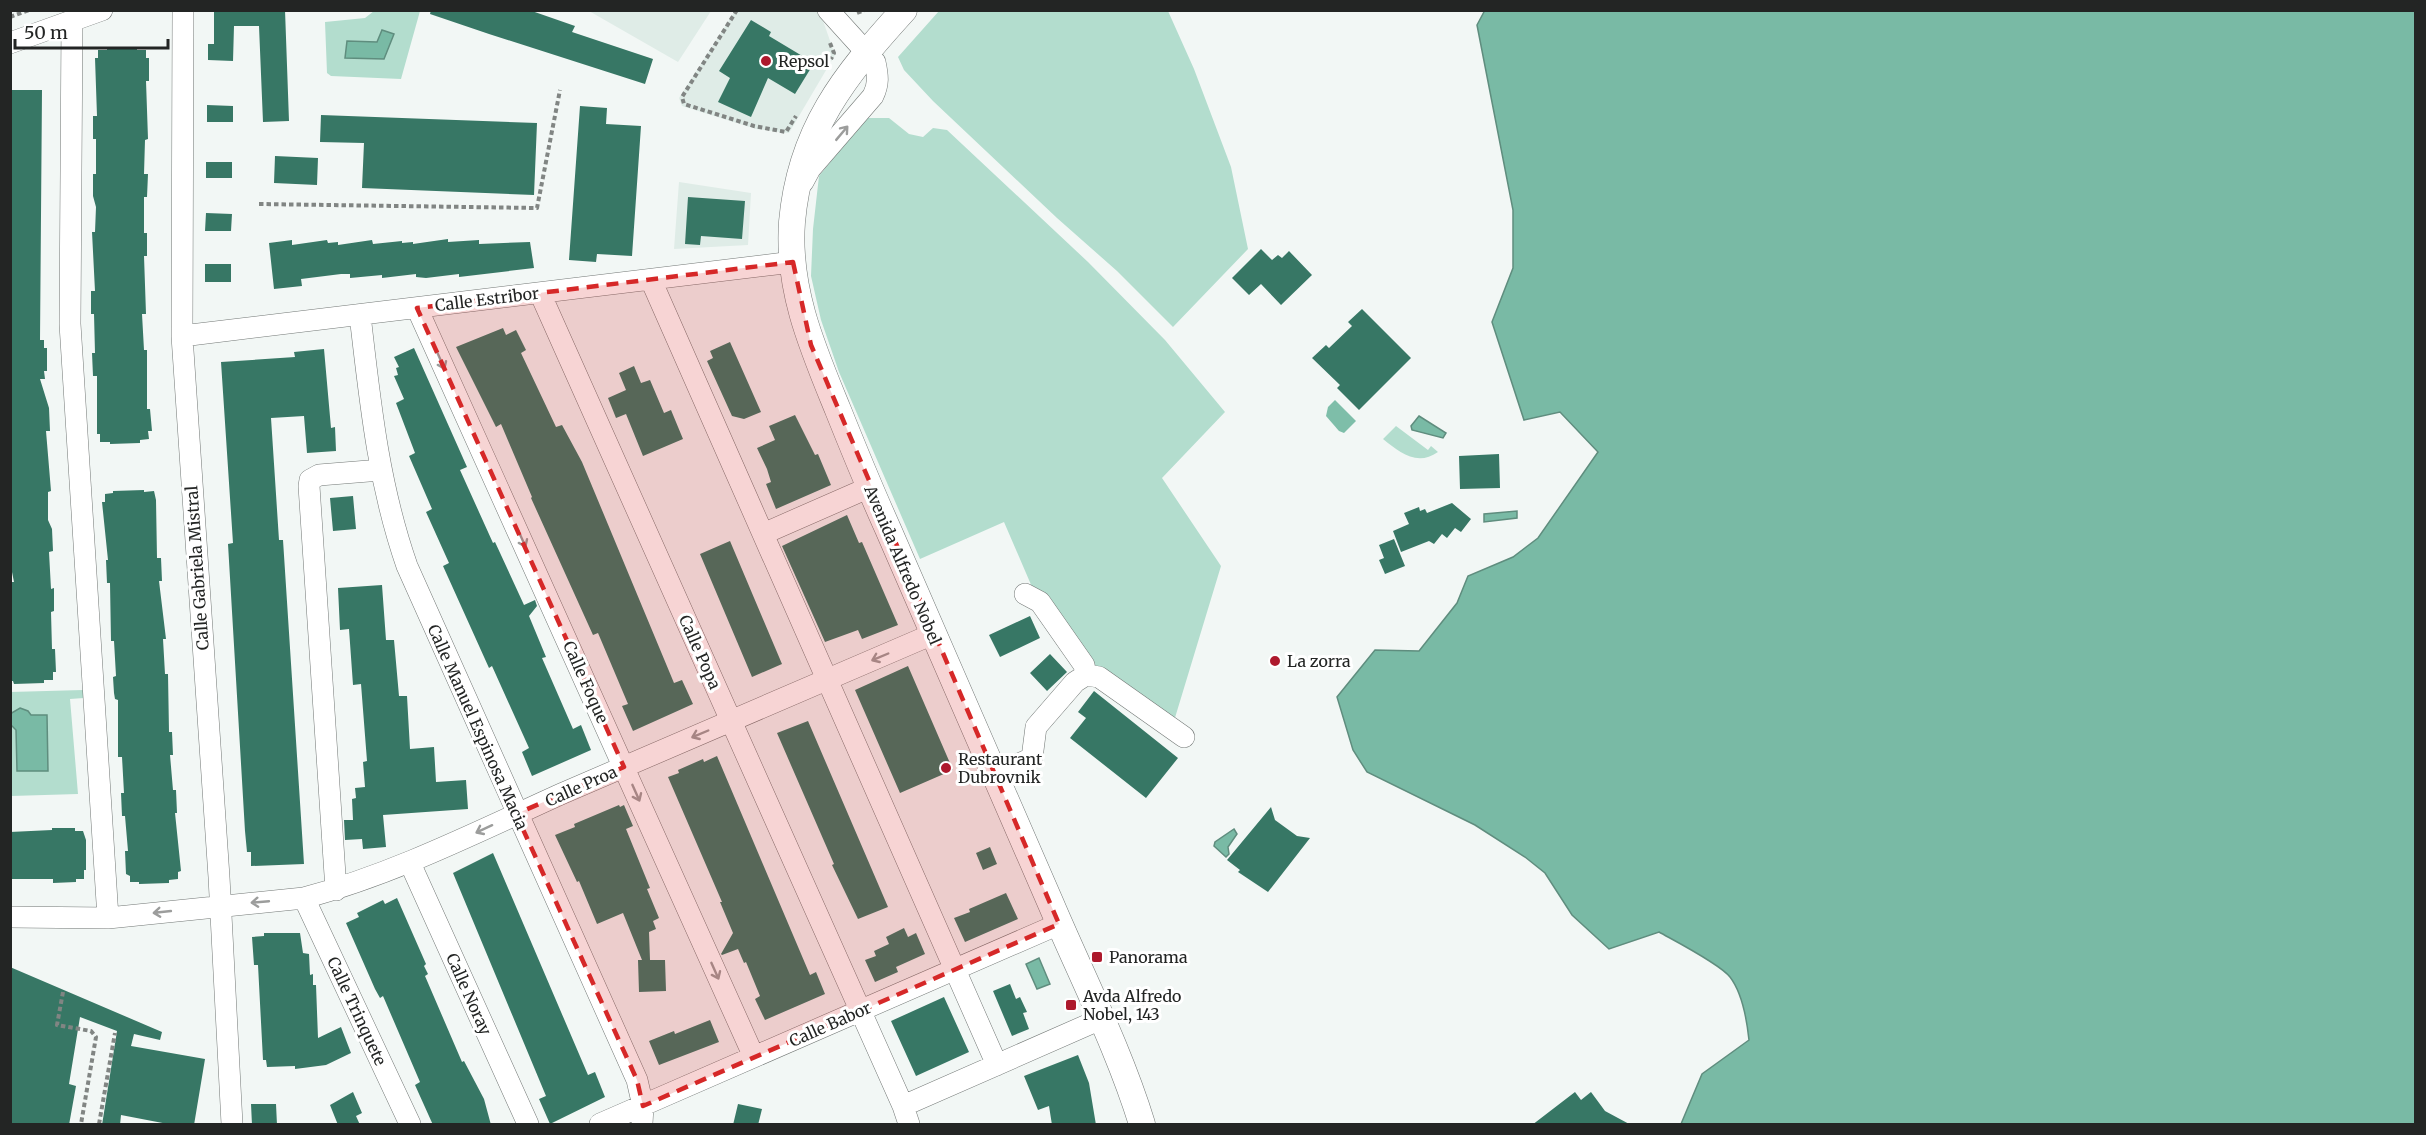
<svg xmlns="http://www.w3.org/2000/svg" width="2426" height="1135" font-family="Merriweather,serif">
<style>
.built{fill:#dfece7}
.green{fill:#b3ddce}
.forest{fill:#7ebea9}
.water{fill:#79baa5;stroke:#5f8d7e;stroke-width:1.5}
.building{fill:#377765}
.lines{fill:none;stroke-linecap:round;stroke-linejoin:round}
.minor-casing{stroke:#737876;stroke-width:22}
.major-casing{stroke:#737876;stroke-width:27}
.path{stroke:#818583;stroke-width:4;stroke-dasharray:4.5 3;stroke-linecap:butt}
.minor{stroke:#fff;stroke-width:21}
.major{stroke:#fff;stroke-width:26}
.oneway{stroke:#9c9d9c}
.marked{fill:#d62828;fill-opacity:0.2;stroke:#d62828;stroke-width:4.5;stroke-dasharray:12 8;stroke-linejoin:round}
.poi-dot{fill:#ad192c;stroke:#fff;stroke-width:2}
.labels{text-anchor:middle;dominant-baseline:central;stroke-width:6;stroke-linejoin:round;paint-order:stroke}
.poi-label{font-size:16px;fill:#232524;stroke:#fff;text-anchor:start}
.street-label{font-size:16px;fill:#232524;stroke:#fff}
</style>
<rect width="100%" height="100%" fill="#f2f7f5"/>
<!-- built -->
<path class="built" d="M817,10L821,15L835,55L789,133L756,129L682,106L679,98L735,11Z
M589,11L711,10V11L678,62Z
M679,182L751,193L748,245L674,249Z"/>
<!-- green -->
<path class="green" d="M374,11H420L401,79L331,76L327,73L325,22L365,18Z
M939,11H1168L1194,69L1231,167L1248,249L1173,327L1117,271L1057,218L933,101L904,70L898,57Z
M866,118H889L909,134L923,137L933,128L947,130L1088,262L1165,340L1225,412L1162,478L1221,566L1174,721L1095,665L1048,595L1032,587L1004,522L920,559L839,372L821,320L811,276L813,229L819,176Z
M1396,426L1428,450L1431,446L1438,452C1417,467 1399,452 1383,439Z
M83,690L84,698L70,699L78,794L11,796L10,692Z"/>
<!-- forest -->
<path class="forest" d="M1335,400L1356,421L1344,433L1339,431L1326,416L1328,407Z"/>
<!-- water -->
<path class="water" d="M1485,10L2415,11V1124H1681L1702,1074L1749,1040C1747,1021 1743,994 1730,977C1720,964 1675,941 1659,932L1609,949L1572,915L1545,873L1525,857L1475,825L1367,772L1353,750L1337,697L1375,650L1419,651L1457,603L1468,576L1513,557L1538,538L1598,452L1560,412L1524,420L1492,322L1513,268V210L1477,25Z
M382,30L394,34L384,59L345,58L347,41L377,42Z
M1419,416L1446,433L1443,438L1412,430L1411,426Z
M1517,511V518L1484,522V514Z
M20,708L28,711L31,715H47L48,771H17L16,730L11,725L10,714Z
M1234,829L1237,834L1228,847L1229,854L1226,857L1214,846L1215,842Z
M1039,958L1050,984L1037,989L1026,964Z"/>
<!-- building -->
<path class="building" d="M214,10H285L289,121L263,122L259,26H234L233,61L208,60V44H214Z
M431,10H529L575,26L572,32L653,59L645,84L489,34L430,14Z
M751,20L771,32L769,36L814,63L795,94L768,78L751,117L718,102L730,78L719,71Z
M107,47H137V50H146V58H149V81H146L148,139L145,140L144,174H148L147,197H144V233H147V256H144L146,314H142L144,350H147V409H150L152,431H148L149,439L140,440V443L110,444V442H100V434H97V376H93L92,353H95L94,314H91V291H95L92,232H95L96,207L93,196V174H96V139H93V116H97L95,58H98V50H107Z
M10,90H42L40,340H44V348H47V371H44L45,379H40L49,408L50,431H46L51,491L48,492V520L52,529L53,551L49,552L51,589L54,588V611L51,612L52,649H55L56,672H53V680H44V683L14,684L13,681H10V582H14L10,562Z
M207,105L233,106V122H207Z
M580,106L607,108L606,124L641,126L632,256L597,254L596,262L569,260Z
M321,115L537,123L534,195L362,188L364,143L320,142Z
M275,156L318,158L317,185L274,183Z
M206,162H232V178H206Z
M688,197L745,201L742,239L701,236L700,245L685,244Z
M206,213L232,214L231,231H205Z
M448,239V242L479,240V244L530,242L534,268L459,277V274L426,278L416,277V274L382,278V275L350,278V274H341L301,279L302,286L274,289L269,243L292,240V245L327,240L328,243L338,242V245L372,240L373,244L402,241V243L413,242V244Z
M1261,249L1272,260L1278,255L1282,258L1289,251L1312,275L1281,305L1261,284L1249,295L1232,278Z
M205,264H231V282H205Z
M1362,309L1411,358L1359,410L1337,388L1340,385L1312,358L1326,345L1329,348L1352,326L1348,322Z
M503,328L506,335L516,330L526,350L521,353L556,427L562,425L582,462L674,683L682,680L693,704L633,731L622,706L628,704L598,633L593,635L531,498L532,497L501,424L496,427L456,347Z
M730,342L761,412L744,419L732,416L707,361L713,358L710,351Z
M414,348L467,467L460,470L493,543L495,542L524,605L535,600L537,606L529,616L546,657L542,658L573,729L581,725L591,750L532,776L522,752L529,748L492,666L489,668L443,566L449,563L426,512L432,509L409,456L415,453L396,403L404,399L394,376L398,375L396,368L399,367L394,357Z
M324,349L331,428L335,427L336,451L307,453L304,416L271,418L279,540H283L304,864L251,866V852H247L245,831L228,544L233,543L221,362L295,357L294,352Z
M634,366L641,383L650,380L664,413L671,410L683,439L643,456L626,414L616,418L608,398L626,390L619,373Z
M795,415L815,455L818,454L831,485L776,509L766,484L771,482L767,469L757,448L775,440L769,426Z
M1499,454L1500,488L1460,489L1459,456Z
M144,490V492L154,491L156,500L157,558H161L162,581H159L166,639H163L165,674H168L169,732H172L173,755H170L173,790H176L177,813H175L181,871L178,872V879L169,880V883L139,884V882H130V876L126,874L125,851H128L125,816H122L121,793H124L122,757H118V700L115,699L114,693L113,677L116,676L114,641H111L110,583H107L106,560H108L102,502H105V494L113,493V491Z
M353,496L356,529L333,531L330,498Z
M1452,503L1471,519L1461,532L1455,528L1447,538L1442,534L1434,544L1429,541L1401,552L1393,531L1409,524L1404,513L1419,507L1420,511L1425,509L1427,513Z
M847,515L859,543L862,542L898,625L862,639L858,630L825,642L782,546Z
M1394,539L1405,566L1385,574L1379,560L1384,558L1379,545Z
M730,541L782,664L752,677L700,554Z
M382,585L386,640H394L399,696H407L410,749L434,747L436,782L466,780L468,809L383,815L386,847L363,849L362,839L345,840L344,820H353L352,799L356,798L355,788L365,787L363,762L367,761L361,684L353,685L349,629L340,630L338,588Z
M1030,616L1040,638L1000,657L989,635Z
M1050,654L1067,672L1047,691L1030,673Z
M908,666L953,770L900,793L855,690Z
M1094,691L1178,758L1146,798L1070,738L1086,718L1078,712Z
M808,721L888,907L858,919L832,865L834,864L777,733Z
M717,756L810,975L816,972L825,994L765,1020L755,999L760,996L746,962L744,963L738,949L722,955L721,954L733,933L720,902H722L668,777L679,773L678,770L703,759L704,762Z
M619,805L620,807L624,805L633,826L626,829L650,888L647,889L659,918L653,921L656,929L649,932L650,960H665L666,991L639,992L638,960H642L623,913L597,924L579,881L577,882L555,835L575,827L574,824Z
M1271,807L1275,820L1297,836L1310,838L1268,892L1238,872L1240,870L1227,860Z
M52,828H75V831H83L86,840V870H84V879H76V882L53,883V879H10V832L52,830Z
M990,847L997,864L983,870L976,853Z
M493,853L588,1075L595,1072L605,1097L550,1124L539,1099L546,1096L453,873Z
M1006,893L1018,919L965,942L954,918L970,912L969,909Z
M397,898L426,964L424,966L428,974L425,976L462,1062L464,1061L484,1099L491,1125H433L415,1085L420,1082L383,996L380,998L375,989L346,923L359,917L357,913L383,900L385,904Z
M904,928L908,937L916,933L925,954L896,967L898,972L875,982L865,960L876,956L874,951L889,944L886,937Z
M264,933H300L303,953L309,954L310,975L313,974V985H316L318,1038L341,1027L351,1053L326,1065L295,1069V1066L267,1067L266,1060H263L258,965H254L252,937L264,936Z
M10,967L162,1032L160,1040L134,1034L131,1046L205,1059L194,1125H173L121,1115L120,1125H102L117,1031L80,1017L69,1084L76,1086L69,1125H10Z
M1010,984L1016,999L1020,997L1027,1012L1023,1013L1029,1029L1012,1036L993,991Z
M944,997L969,1052L916,1076L891,1021Z
M710,1020L719,1042L659,1065L649,1041L674,1031L675,1034Z
M1078,1055L1089,1083L1096,1125H1052L1049,1106L1038,1110L1024,1076Z
M353,1092L362,1113L356,1116L360,1125H338L330,1105Z
M1575,1092L1581,1100L1591,1092L1605,1111L1631,1125H1532Z
M251,1104H276L277,1125H252Z
M738,1104L762,1109L758,1125H733Z"/>
<g class="lines">
<defs>
<path id="minor" d="M183,10L182,336L219,877L232,1124
M828,10L866,52
M72,21L70,324L108,918
M10,43L102,10
M803,182L810,169L873,96C879,84 878,76 875,62
M651,280L997,1065
M540,293L903,1106L909,1124
M417,308L754,1057
M360,315C370,401 378,483 407,566L637,1080L643,1106L642,1124
M182,336L793,262
M763,534L870,487
M1025,594L1040,602L1084,665L1086,675
M995,775L1032,758L1036,727L1075,682L1086,675L1099,677L1184,737
M410,863L528,1124
M336,890L309,486L310,480L319,475L381,470
M304,898L410,1124
M10,917L108,918L304,898C394,874 477,832 561,794C685,740 809,687 933,634
M903,1106L1101,1019
M600,1124L1059,924"/>
<path id="major" d="M904,10C844,76 800,130 792,222C787,290 813,349 838,410C854,450 870,489 888,529C942,654 996,779 1051,904C1082,977 1119,1049 1142,1124"/>
</defs>
<!-- minor casing -->
<use href="#minor" class="minor-casing"/>
<!-- major casing -->
<use href="#major" class="major-casing"/>
<!-- path -->
<path class="path" d="M737,10L682,97L684,104L754,126L786,132L796,116
M857,13L865,10
M10,17L29,10
M830,43L834,53L831,59
M259,204L537,208L560,90
M63,992L57,1025L91,1031L96,1037L81,1124
M99,1124L115,1033"/>
<!-- minor -->
<use href="#minor" class="minor"/>
<!-- major -->
<use href="#major" class="major"/>
</g>
<!-- one-way arrows -->
<defs><path id="oneway-shaft" d="M-6 0H5M1.5-3L5.5 0L1.5 3" fill="none" stroke-width="1.6" stroke-linecap="round" stroke-linejoin="round" transform="scale(1.5)"/></defs>
<g class="oneway">
<use href="#oneway-shaft" transform="translate(842 133) rotate(-50)"/>
<use href="#oneway-shaft" transform="translate(441 361) rotate(66)"/>
<use href="#oneway-shaft" transform="translate(522 539) rotate(66)"/>
<use href="#oneway-shaft" transform="translate(880 657) rotate(157)"/>
<use href="#oneway-shaft" transform="translate(700 734) rotate(157)"/>
<use href="#oneway-shaft" transform="translate(636 793) rotate(66)"/>
<use href="#oneway-shaft" transform="translate(484 829) rotate(155)"/>
<use href="#oneway-shaft" transform="translate(260 902) rotate(175)"/>
<use href="#oneway-shaft" transform="translate(162 912) rotate(174)"/>
<use href="#oneway-shaft" transform="translate(715 971) rotate(66)"/>
</g>
<!-- marked area -->
<path class="marked" d="M793,262L811,345L1059,924L643,1106L637,1080L516,814L624,767L417,308Z"/>
<!-- markers -->
<g class="poi-dot">
<circle cx="766" cy="61" r="6"/>
<circle cx="1275" cy="661" r="6"/>
<circle cx="946" cy="768" r="6"/>
<rect x="1091" y="951" width="12" height="12" rx="3"/>
<rect x="1065" y="999" width="12" height="12" rx="3"/>
</g>
<g class="labels">
<!-- poi labels -->
<g class="poi-label">
<text x="778" y="61">Repsol</text>
<text x="1287" y="661">La zorra</text>
<text x="958" y="759">Restaurant<tspan x="958" dy="18">Dubrovnik</tspan></text>
<text x="1109" y="957">Panorama</text>
<text x="1083" y="996">Avda Alfredo<tspan x="1083" dy="18">Nobel, 143</tspan></text>
</g>
<!-- street labels -->
<g class="street-label">
<text transform="translate(487 299) rotate(-7)">Calle Estribor</text>
<text transform="translate(903 565) rotate(67)">Avenida Alfredo Nobel</text>
<text transform="translate(197 568) rotate(-94)">Calle Gabriela Mistral</text>
<text transform="translate(700 652) rotate(66)">Calle Popa</text>
<text transform="translate(586 682) rotate(66)">Calle Foque</text>
<text transform="translate(478 727) rotate(66)">Calle Manuel Espinosa Macia</text>
<text transform="translate(581 786) rotate(-24)">Calle Proa</text>
<text transform="translate(469 994) rotate(66)">Calle Noray</text>
<text transform="translate(357 1011) rotate(65)">Calle Trinquete</text>
<text transform="translate(830 1024) rotate(-24)">Calle Babor</text>
</g>
</g>
<!-- border -->
<rect width="2426" height="1135" fill="none" stroke="#232524" stroke-width="24"/>
<!-- scale -->
<path d="M15 39v9h153v-9" fill="none" stroke="#232524" stroke-width="3"/>
<text x="24" y="39" font-size="18" fill="#232524" stroke="#ffffff" stroke-width="4.5" paint-order="stroke">50 m</text>
</svg>
